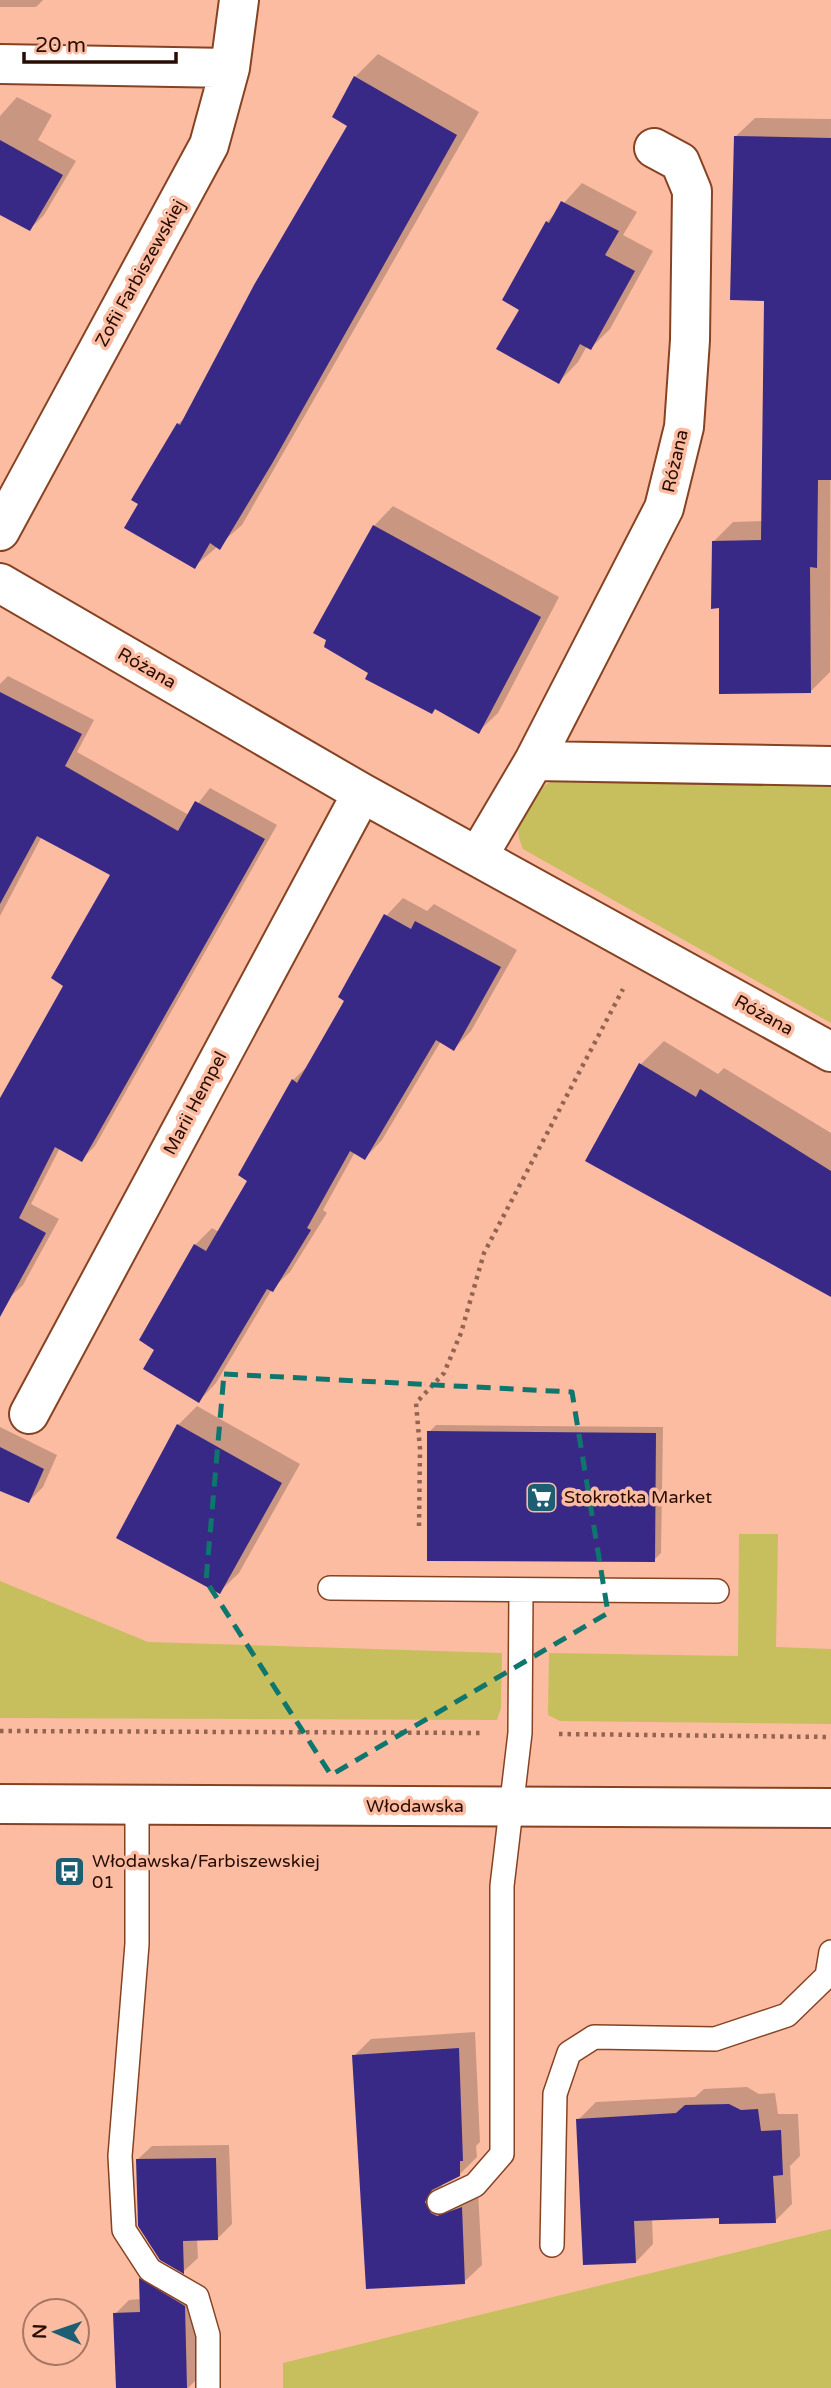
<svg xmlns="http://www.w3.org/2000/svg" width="831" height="2388" font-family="'Varela Round',sans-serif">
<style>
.green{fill:#c7be5e}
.shadow{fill:#0003}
.building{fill:#392987}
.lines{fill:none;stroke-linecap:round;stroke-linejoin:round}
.lane-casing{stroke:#864323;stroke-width:26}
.street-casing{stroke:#864323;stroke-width:42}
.secondary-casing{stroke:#864323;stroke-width:42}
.path{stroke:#926452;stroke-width:4.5;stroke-dasharray:3.5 5;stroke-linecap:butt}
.lane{stroke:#fff;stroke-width:23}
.street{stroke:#fff;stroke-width:38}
.secondary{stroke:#fff;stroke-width:38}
.marked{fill:none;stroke:#0f766e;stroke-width:5;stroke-dasharray:14 9;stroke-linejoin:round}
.labels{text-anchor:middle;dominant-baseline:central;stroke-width:7;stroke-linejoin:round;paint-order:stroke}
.street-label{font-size:18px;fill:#290d03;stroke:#fcbca2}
.poi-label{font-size:18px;fill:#290d03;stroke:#fcbca2;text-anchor:start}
</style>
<rect width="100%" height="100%" fill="#fcbca2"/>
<!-- green -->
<path class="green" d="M558,778L831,784V1023L523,849C508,818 531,791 558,778Z
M739,1534H778L776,1647L831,1649V1724L560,1721L548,1715L549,1653L738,1656Z
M0,1581L148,1642L502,1653L501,1708L497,1720L0,1718Z
M831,2229V2388H283V2363Z"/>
<!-- shadow -->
<path class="shadow" d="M0,0H43L36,7H0Z
M378,54L479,112L242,525L194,567L178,424L188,415L349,125L355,77Z
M17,97L52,115L38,140L76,161L44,215L30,229L0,213V116Z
M755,118L831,119L830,672L810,692L720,607L714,541L733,522L763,521L766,299L735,137Z
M582,183L637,212L623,235L653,251L610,329L591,348L587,346L578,362L559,382L547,222Z
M393,506L559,597L498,713L478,732L370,672L374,526Z
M8,676L94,720L77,752L189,815L210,788L277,825L95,1146L81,1160L60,1148L31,1204L59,1219L23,1285L9,1298L0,1315V1102L66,985L112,874L42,836L0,916V684Z
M403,898L427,911L434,904L517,950L471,1031L454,1049L441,1041L382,1140L365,1158L355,1152L323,1210L327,1213L290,1272L272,1289L216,1383L199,1401L156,1349L195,1245L212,1228L219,1232L249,1180L293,1080L310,1064L347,1000L386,916Z
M664,1041L718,1074L724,1068L831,1133V1295L587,1160L641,1064Z
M197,1406L300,1464L239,1573L219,1592L178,1425Z
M436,1425L663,1427L661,1553L654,1560L429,1432Z
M0,1427L57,1455L43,1487L29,1501L0,1489Z
M475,2032L480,2142L476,2146L477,2157L459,2175L441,2183L447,2196L478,2191L482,2265L464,2282L368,2287L354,2056L371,2039Z
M747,2087L759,2094L775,2093L778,2114H798L800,2156L790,2166L792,2204L775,2221L721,2216L652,2218L653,2244L636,2262L578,2120L596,2102L695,2097L704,2089Z
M229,2145L232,2224L217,2239H197L198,2258L184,2271L161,2258L137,2160L152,2146Z
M154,2265L199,2292L201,2375L188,2388H117L115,2314L129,2300L141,2299V2279Z"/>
<!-- building -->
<path class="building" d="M354,76L457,135L273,462L220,550L210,543L195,569L124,528L138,504L131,500L177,423L180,425L254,285L347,126L332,117Z
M734,136L831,138V480H818L817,568L810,567L811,693L719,694V608L711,609L712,541L761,540L764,301L730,300Z
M0,140L63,175L30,231L0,215Z
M561,201L619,231L605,255L635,271L591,350L580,344L559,384L496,349L519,310L502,300L546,221L549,223Z
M373,525L541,617L479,734L435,709L432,714L365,679L368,673L324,647L326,640L313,633Z
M0,692L82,734L65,766L178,831L195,801L265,839L82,1162L55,1147L19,1218L46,1233L0,1317V1098L63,986L51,978L110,875L37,836L0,904Z
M384,914L411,929L415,921L501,967L454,1051L436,1040L365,1160L350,1151L307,1228L311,1230L273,1292L267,1289L199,1403L143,1369L154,1350L139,1340L194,1244L206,1251L247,1181L238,1175L292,1079L297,1083L344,1001L338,997Z
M639,1063L696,1097L700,1089L831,1171V1297L585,1161Z
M177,1424L282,1483L220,1594L116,1538Z
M427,1431L656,1433L655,1562L427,1561Z
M0,1447L44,1469L29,1503L0,1491Z
M459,2048L463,2161H460V2176L432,2190L425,2202L431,2213L437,2216L462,2207L465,2284L366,2289L352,2055Z
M729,2104L741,2110L758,2109L761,2131L781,2130L783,2175L773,2176L776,2223L719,2224V2218L634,2221L636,2263L583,2265L576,2119L676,2113L685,2105Z
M216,2158L218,2240L183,2241L184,2274L160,2260L138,2226L136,2159Z
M139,2278L185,2306L187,2388H116L113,2313L140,2312Z"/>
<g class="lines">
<defs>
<path id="lane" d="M330,1588L717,1591
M137,1804V1944L120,2156L124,2230L150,2270L197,2297L208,2335V2388
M439,2202L475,2185L502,2154V1886L520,1733L521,1590
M552,2245L555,2094L569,2053L594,2037L715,2039L787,2015L827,1976L831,1952"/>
<path id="street" d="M0,64L230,68
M0,531L209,145L230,68L239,0
M0,583L362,793L831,1052
M534,761L831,766
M478,856L534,761L664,508L684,427L690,340L692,191L680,162L654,148
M29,1414L362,793"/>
<path id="secondary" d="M0,1804L831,1808"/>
</defs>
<!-- lane casing -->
<use href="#lane" class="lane-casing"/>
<!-- street casing -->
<use href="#street" class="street-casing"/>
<!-- secondary casing -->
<use href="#secondary" class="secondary-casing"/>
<!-- path -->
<path class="path" d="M419,1526L420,1449L416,1403L444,1373L461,1333L484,1253L623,989
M0,1731L484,1733
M559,1734L831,1737"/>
<!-- lane -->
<use href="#lane" class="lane"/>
<!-- street -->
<use href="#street" class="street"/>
<!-- secondary -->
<use href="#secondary" class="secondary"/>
</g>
<!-- marked area -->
<path class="marked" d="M224,1374L572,1392L608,1613L331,1775L206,1581Z"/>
<!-- icons -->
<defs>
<symbol id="supermarket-square" viewBox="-11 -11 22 22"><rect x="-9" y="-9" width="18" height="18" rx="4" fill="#1e5e73" stroke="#fcbca2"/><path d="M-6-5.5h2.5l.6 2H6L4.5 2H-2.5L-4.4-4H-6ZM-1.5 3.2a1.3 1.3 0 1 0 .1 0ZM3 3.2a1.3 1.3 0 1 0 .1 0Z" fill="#fff"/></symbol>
<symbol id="bus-square" viewBox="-11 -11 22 22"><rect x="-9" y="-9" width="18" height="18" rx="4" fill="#1e5e73" stroke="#fcbca2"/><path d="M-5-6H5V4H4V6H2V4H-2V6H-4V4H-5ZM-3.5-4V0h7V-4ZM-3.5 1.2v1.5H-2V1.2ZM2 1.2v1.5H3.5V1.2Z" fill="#fff"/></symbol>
</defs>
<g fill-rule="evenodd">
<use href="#supermarket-square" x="524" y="1480" width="35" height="35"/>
<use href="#bus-square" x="52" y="1854" width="35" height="35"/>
</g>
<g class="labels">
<!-- street labels -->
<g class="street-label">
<text transform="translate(140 273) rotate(-61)">Zofii Farbiszewskiej</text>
<text transform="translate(675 461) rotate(-77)">Różana</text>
<text transform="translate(147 668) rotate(30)">Różana</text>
<text transform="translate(764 1015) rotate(29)">Różana</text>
<text transform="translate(195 1103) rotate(-62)">Marii Hempel</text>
<text x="415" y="1806">Włodawska</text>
</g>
<!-- poi labels -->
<g class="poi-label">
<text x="564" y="1497">Stokrotka Market</text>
<text x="92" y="1861">Włodawska/Farbiszewskiej<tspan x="92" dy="21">01</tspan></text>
</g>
</g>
<!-- north arrow -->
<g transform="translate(56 2332) rotate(272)"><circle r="33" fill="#fcbca2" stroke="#a87662" stroke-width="2"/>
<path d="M0-5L12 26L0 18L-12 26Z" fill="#1e5e73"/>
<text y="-10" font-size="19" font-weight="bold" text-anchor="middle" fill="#290d03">N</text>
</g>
<!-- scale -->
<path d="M24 52v10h152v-10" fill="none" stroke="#290d03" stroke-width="3.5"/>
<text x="35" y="52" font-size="21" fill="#290d03" stroke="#fcbca2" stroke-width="5" paint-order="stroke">20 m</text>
</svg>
